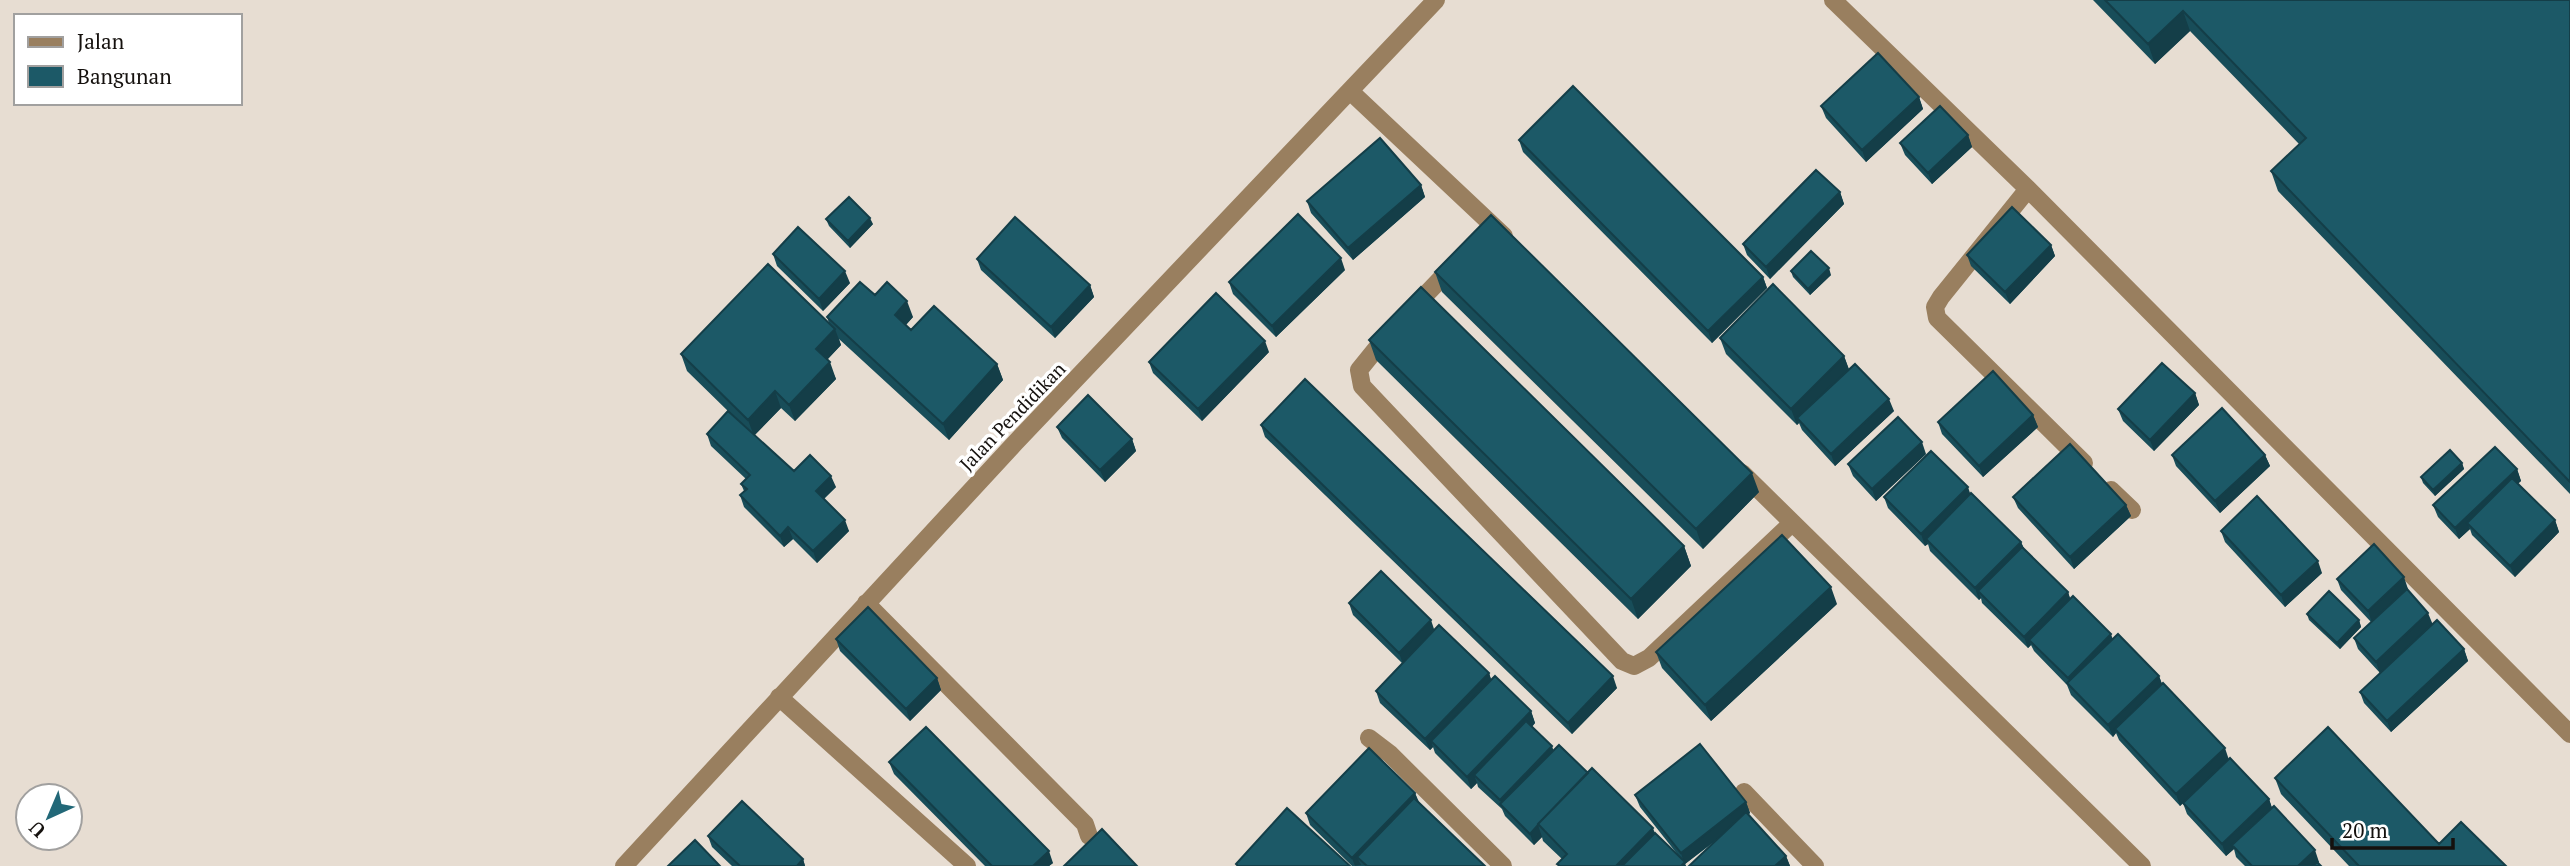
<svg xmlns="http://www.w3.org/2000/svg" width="2570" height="866" font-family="'PT Serif',serif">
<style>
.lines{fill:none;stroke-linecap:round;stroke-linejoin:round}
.minor{stroke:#997f5f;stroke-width:18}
.wall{fill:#184d59}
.shaded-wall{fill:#143e48}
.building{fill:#1c5967;stroke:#143e48;stroke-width:2}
.labels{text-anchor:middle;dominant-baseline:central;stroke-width:7;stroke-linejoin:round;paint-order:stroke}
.street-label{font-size:19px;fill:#15110e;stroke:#fff}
</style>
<rect width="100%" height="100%" fill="#e7ddd2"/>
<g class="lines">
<!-- minor -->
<path class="minor" d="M1833,0L2028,189L2570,734
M1351,92L1504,236
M2028,189L1941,297L1935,307L1937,318L2084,463
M1410,311L1454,265
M1389,333L1359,370L1362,386L1622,661L1634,666L1649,658L1792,523
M1742,473L2142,866
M2111,490L2132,510
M866,603L1085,824L1089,836
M779,697L967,866
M1369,738L1390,754L1503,866
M1744,792L1815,866
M624,866L1015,443L1436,0"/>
</g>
<!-- wall -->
<path class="wall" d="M2093,0H2570V494L2278,191L2271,171L2299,144L2190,31L2155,64Z
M1919,97L1923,109L1866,162L1826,118L1821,106Z
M1968,135L1972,147L1932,184L1905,155L1900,143Z
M1519,140L1763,277L1767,288L1712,343L1523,152Z
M1421,185L1425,197L1353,260L1311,213L1307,201Z
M1840,192L1844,204L1770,279L1747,255L1743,244Z
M826,219L873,224L850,248L829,226Z
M2051,245L2055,256L2010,304L1971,266L1967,255Z
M773,254L850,283L823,311L777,266Z
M977,259L1090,285L1094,297L1055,338L981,270Z
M1345,270L1276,337L1233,294L1229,282Z
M1791,271L1831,275L1810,295L1793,277Z
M1435,272L1759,492L1703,549L1442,292Z
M875,295L913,317L906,325L911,330L997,364L1003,380L949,440L839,339L841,345L827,360L836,379L795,421L781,408L754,435L794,471L836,487L824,499L849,531L817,563L793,539L784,547L744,507L740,495L744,491L741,484L746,479L711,446L707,434L731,414L687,371L681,354L829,323L827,317Z
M1720,338L1844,356L1849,370L1894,411L1835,466L1802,430L1799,423L1797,425L1726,354Z
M1369,340L1684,546L1691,566L1638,619L1376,360Z
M1269,352L1202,421L1153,373L1149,362Z
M2195,393L2199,405L2154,451L2123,421L2118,409Z
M2033,415L2038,427L1983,477L1942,434L1938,422Z
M1261,425L1617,688L1572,734L1265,437Z
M1057,427L1132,439L1136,451L1105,482L1062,438Z
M1926,454L1876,501L1853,476L1848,464Z
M2172,455H2265L2270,466L2220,513L2176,466Z
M2462,463L2464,469L2435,496L2423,483L2421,477Z
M2517,469L2521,481L2517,484L2555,520L2559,532L2515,577L2472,535L2470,529L2459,539L2438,517L2433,505Z
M1970,494L2021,542L2024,549L2068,592L2070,599L2113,639L2159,676L2162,684L2229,760L2269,799L2272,808L2319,862L2318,863L2321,866H2245L2236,857L2234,849L2226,856L2187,814L2183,803L2180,806L2119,740L2116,733L2113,737L2071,695L2067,685L2034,651L2031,645L2028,648L1982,603L1981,598L1979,600L1930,551L1928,544L1925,546L1888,508L1884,497Z
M2013,497L2126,505L2131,516L2074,569L2018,508Z
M2221,531L2322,573L2285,607L2225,542Z
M2337,579L2408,589L2407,590L2432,624L2464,649L2468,661L2391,732L2364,703L2360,692L2380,673L2358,649L2354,638L2371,622L2341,590Z
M1349,603L1435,630L1489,673L1491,680L1531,711L1535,723L1532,727L1553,750L1588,773L1655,833L1678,855L1640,807L1635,795L1746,802L1750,813L1748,815L1786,856L1790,866H1689L1718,839L1685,864L1686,866H1558L1557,864L1562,859L1543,841L1542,837L1534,845L1505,816L1502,809L1478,787L1477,783L1471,789L1435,753L1433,747L1430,750L1380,703L1376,691L1403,664L1353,615Z
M1837,604L1711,721L1662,668L1656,652Z
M2307,614L2359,620L2361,627L2340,649L2309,620Z
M836,639L937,678L941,690L910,721L840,651Z
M889,762L1053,863L1049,866H985L894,774Z
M2275,778L2439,844L2506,866H2349L2281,794Z
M1415,793L1419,802L1485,866H1352L1310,825L1306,813Z
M708,836L803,859L805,866H732L712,847Z"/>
<!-- shaded-wall -->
<path class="shaded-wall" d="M2183,11L2190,31L2155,64L2148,44Z
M1919,97L1923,109L1866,162L1862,150Z
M1968,135L1972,147L1932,184L1928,173Z
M1421,185L1425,197L1353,260L1348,248Z
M1840,192L1844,204L1770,279L1766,267Z
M870,218L873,224L850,248L848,241Z
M2051,245L2055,256L2010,304L2005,292Z
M1341,258L1345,270L1276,337L1272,326Z
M1829,268L1831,275L1810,295L1808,289Z
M845,271L850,283L823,311L819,299Z
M1763,277L1767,288L1712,343L1708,331Z
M1090,285L1094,297L1055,338L1051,327Z
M907,301L913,317L900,331L895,315Z
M835,329L841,345L822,365L816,349Z
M1265,341L1269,352L1202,421L1198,409Z
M1844,356L1850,372L1797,418L1799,423L1797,425L1791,409Z
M830,362L836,379L795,421L789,405Z
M997,364L1003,380L949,440L943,424Z
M775,391L781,408L754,436L748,420Z
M2195,393L2199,405L2154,451L2150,440Z
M1889,399L1894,411L1835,466L1831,454Z
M2033,415L2038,427L1983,477L1979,466Z
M1132,439L1136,451L1105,482L1100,470Z
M1922,442L1926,454L1876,501L1872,489Z
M2265,455L2270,466L2220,513L2215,501Z
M2462,463L2464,469L2435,496L2433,490Z
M2517,469L2521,481L2472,527L2467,523L2470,529L2459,539L2455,528Z
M1752,473L1759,492L1703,549L1696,529Z
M831,476L836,487L820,502L816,491Z
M1968,487L1972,499L1926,539L1928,544L1925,546L1921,534Z
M2126,505L2131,516L2074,569L2070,557Z
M845,520L849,531L817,563L813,551Z
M2555,520L2559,532L2515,577L2510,566Z
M788,527L793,539L784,547L780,536Z
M2021,542L2026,553L1978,591L1981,598L1979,600L1975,588Z
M1684,546L1691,566L1638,619L1631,599Z
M2318,561L2322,573L2285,607L2281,595Z
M2404,577L2408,589L2372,623L2368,611Z
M1831,587L1837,604L1711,721L1705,705Z
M2068,592L2072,604L2029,640L2031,645L2028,648L2024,637Z
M2428,613L2433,625L2380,674L2376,662Z
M1431,620L1435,632L1403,664L1399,653Z
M2359,620L2361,627L2340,649L2337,643Z
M2111,634L2115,646L2072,689L2068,678Z
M2464,649L2468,661L2391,732L2387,721Z
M1489,673L1493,685L1431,741L1433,747L1430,750L1425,739Z
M1613,676L1617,688L1572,734L1568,723Z
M2159,676L2163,687L2115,729L2116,733L2113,737L2108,725Z
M937,678L941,690L910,721L906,709Z
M1531,711L1535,723L1479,780L1474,775L1477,783L1471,789L1467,777Z
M1552,746L1556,758L1503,807L1500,800Z
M2225,748L2229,760L2180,806L2176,794Z
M1415,793L1419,804L1357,857L1361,865L1355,866L1352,858Z
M2269,799L2273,811L2232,845L2234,849L2226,856L2222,844Z
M1746,802L1750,813L1685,864L1686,866H1681L1684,863L1681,853Z
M1538,825L1542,837L1534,845L1530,834Z
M1653,828L1659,845L1638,866H1616Z
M2315,850L2319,862L2315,866H2298Z
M1049,851L1053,863L1049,866H1033Z
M1786,856L1790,866H1775Z
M803,859L805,866H797Z"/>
<!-- building -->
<path class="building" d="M2105,0H2570V482L2271,171L2306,138L2183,11L2148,44Z
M1878,53L1919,97L1862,150L1821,106Z
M1573,86L1763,277L1708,331L1519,140Z
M1940,106L1968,135L1928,173L1900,143Z
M1380,138L1421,185L1348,248L1307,201Z
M1816,170L1840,192L1766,267L1743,244Z
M849,197L870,218L848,241L826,219Z
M2012,207L2051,245L2005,292L1967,255Z
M1298,214L1341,258L1272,326L1229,282Z
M1491,215L1752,473L1696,529L1435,272Z
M1015,217L1090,285L1051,327L977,259Z
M798,227L845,271L819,299L773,254Z
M1811,251L1829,268L1808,289L1791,271Z
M768,264L835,329L816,349L830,362L789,405L775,391L748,420L681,354Z
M860,282L875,295L887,282L907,301L895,315L911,330L934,306L997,364L943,424L827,317Z
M1773,284L1844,356L1791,409L1720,338Z
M1421,287L1684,546L1631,599L1369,340Z
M1216,293L1265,341L1198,409L1149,362Z
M2162,363L2195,393L2150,440L2118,409Z
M1855,364L1889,399L1831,454L1797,418Z
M1993,371L2033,415L1979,466L1938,422Z
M1305,379L1613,676L1568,723L1261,425Z
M1088,395L1132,439L1100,470L1057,427Z
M2222,408L2265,455L2215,501L2172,455Z
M728,411L794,471L810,455L831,476L816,491L845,520L813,551L788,527L780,536L740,495L747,489L741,484L750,475L707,434Z
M1898,417L1922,442L1872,489L1848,464Z
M2070,444L2126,505L2070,557L2013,497Z
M2495,447L2517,469L2455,528L2433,505Z
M2450,450L2462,463L2433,490L2421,477Z
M1931,451L1968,487L1921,534L1884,497Z
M2512,478L2555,520L2510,566L2467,523Z
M1971,493L2021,542L1975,588L1926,539Z
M2257,496L2318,561L2281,595L2221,531Z
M1782,535L1831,587L1705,705L1656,652Z
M2374,544L2404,577L2368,611L2337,579Z
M2022,547L2068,592L2024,637L1978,591Z
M1381,571L1431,620L1399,653L1349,603Z
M2407,589L2428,613L2376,662L2354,638Z
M2329,591L2359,620L2337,643L2307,614Z
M2073,596L2111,634L2068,678L2029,640Z
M868,607L937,678L906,709L836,639Z
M2437,620L2464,649L2387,721L2360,692Z
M1439,625L1489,673L1425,739L1376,691Z
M2118,634L2159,676L2108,725L2067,683Z
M1495,676L1531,711L1467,777L1431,741Z
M2163,683L2225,748L2176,794L2115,729Z
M1526,721L1552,746L1500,800L1474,775Z
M926,727L1049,851L1033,866H992L889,762Z
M2328,727L2439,844L2461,822L2506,866H2359L2275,778Z
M1700,744L1746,802L1681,853L1635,795Z
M1559,745L1588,773L1538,824V825L1530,834L1500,804Z
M1369,748L1415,793L1352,858L1306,813Z
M2230,758L2269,799L2222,844L2183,803Z
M1592,768L1653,828L1616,866H1560L1557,864L1567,854L1538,824Z
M1414,798L1485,866H1367L1357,857Z
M742,801L803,859L797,866H740L708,836Z
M2274,806L2315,850L2298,866H2252L2232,845Z
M1287,808L1350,866H1238L1236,864Z
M1746,812L1786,856L1775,866H1689Z
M1102,829L1137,866H1064Z
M1655,833L1685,862L1681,866H1622Z
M695,840L720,866H668Z
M2317,862L2321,866H2313Z"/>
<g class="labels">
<!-- street labels -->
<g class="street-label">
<text transform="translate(1012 416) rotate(-46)">Jalan Pendidikan</text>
</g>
</g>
<!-- legend -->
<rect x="14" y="14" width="228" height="91" fill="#ffffff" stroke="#a1a09f" stroke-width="2"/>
<rect x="28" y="37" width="35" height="10" fill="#997f5f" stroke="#a1a09f" stroke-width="2"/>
<text x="77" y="49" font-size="21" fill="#15110e">Jalan</text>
<rect x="28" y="66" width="35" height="21" fill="#1c5967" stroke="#a1a09f" stroke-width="2"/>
<text x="77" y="84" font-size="21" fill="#15110e">Bangunan</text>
<!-- north arrow -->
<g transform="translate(49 817) rotate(224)"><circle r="33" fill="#ffffff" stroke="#a1a09f" stroke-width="2"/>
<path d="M0-5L12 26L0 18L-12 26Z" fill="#226878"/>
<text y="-10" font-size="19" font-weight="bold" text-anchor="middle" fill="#15110e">U</text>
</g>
<!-- scale -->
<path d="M2332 838v10h121v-10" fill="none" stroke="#15110e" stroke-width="3.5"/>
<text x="2342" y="838" font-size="21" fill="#15110e" stroke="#ffffff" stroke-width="5" paint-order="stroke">20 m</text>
</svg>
